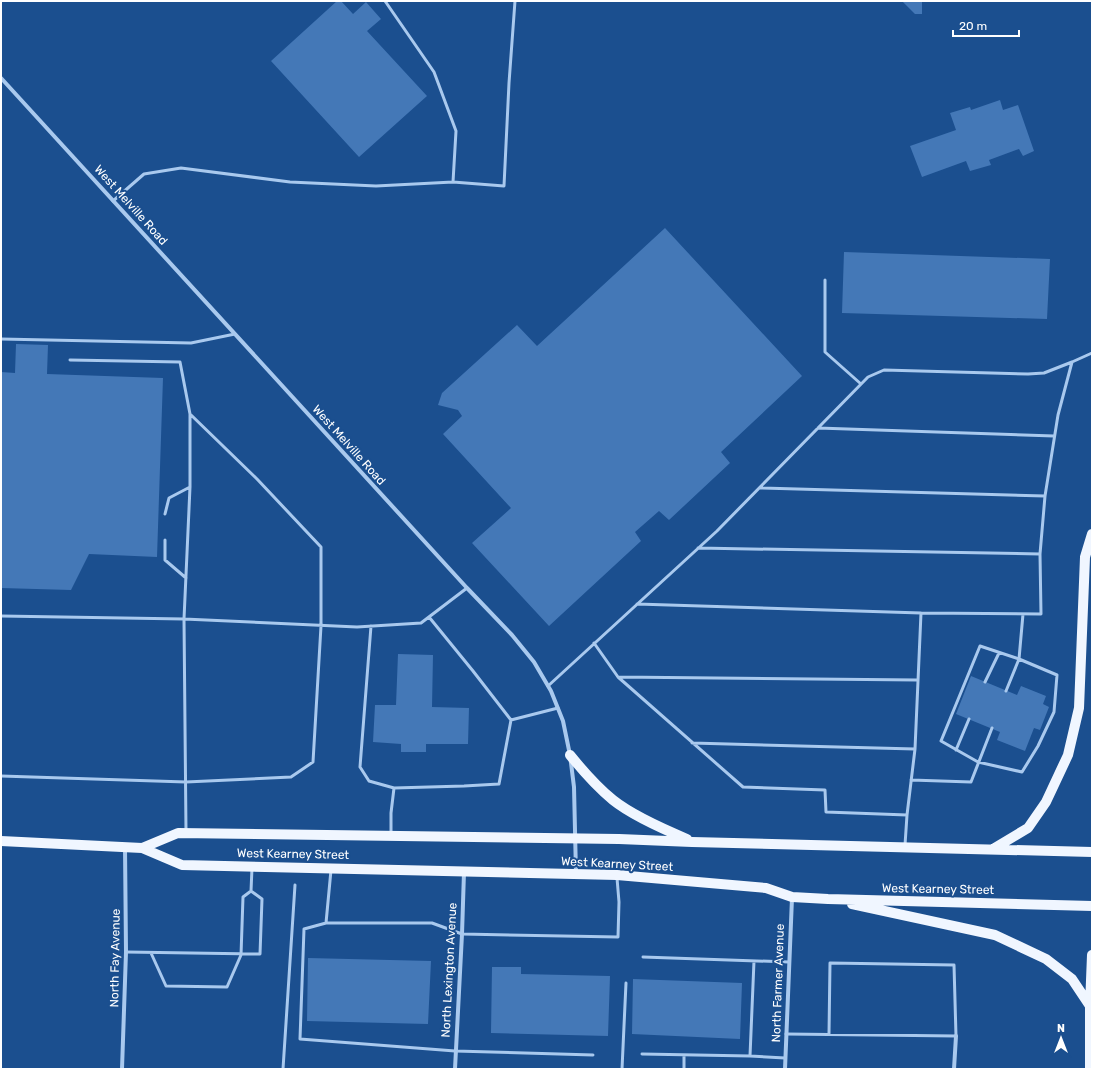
<svg xmlns="http://www.w3.org/2000/svg" width="1093" height="1070" font-family="Rubik,sans-serif">
<style>
.building{fill:#4478b7}
.lines{fill:none;stroke-linecap:round;stroke-linejoin:round}
.lane{stroke:#a9c9ee;stroke-width:3}
.street{stroke:#a9c9ee;stroke-width:4}
.primary{stroke:#f0f6ff;stroke-width:10}
.labels{text-anchor:middle;dominant-baseline:central;stroke-width:4;stroke-linejoin:round;paint-order:stroke}
.street-label{font-size:12px;fill:#fff;stroke:#1b4f8f}
</style>
<rect width="100%" height="100%" fill="#1b4f8f"/>
<!-- building -->
<path class="building" d="M337,1H341L353,14L366,2L381,19L367,31L427,96L359,157L271,61Z
M902,1H922V14H915Z
M1000,100L1003,110L1018,105L1034,151L1023,156L1019,149L989,160L991,165L970,171L966,161L922,177L910,146L956,130L950,113L970,107L971,110Z
M665,228L802,376L721,452L730,463L669,520L659,511L635,532L641,541L549,626L472,543L511,508L443,434L462,416L458,410L438,405L442,393L517,325L537,346Z
M844,252L1050,259L1047,319L842,313Z
M16,344L48,345L47,374L163,378L157,557L89,554L71,590L1,588V372L15,373Z
M398,654L433,655L432,707L469,708L468,744H426V752H401V744L373,742L375,705H396Z
M971,676L1017,695L1021,686L1046,696L1043,704L1049,707L1040,730L1034,728L1025,751L997,740L1000,732L956,714Z
M308,958L431,961L428,1024L307,1021Z
M492,967H521V974L610,976L608,1036L491,1033Z
M633,979L742,983L740,1039L632,1034Z"/>
<g class="lines">
<!-- lane -->
<path class="lane" d="M385,1L434,72L456,131L453,182
M113,201L144,174L181,168L290,182L376,186L453,182L504,186L509,83L515,1
M825,280V352L861,384
M1,339L191,343L235,334
M818,428L1054,436
M761,488L1045,496
M165,514L169,498L190,487
M165,540V560L186,578
M698,548L1040,554
M637,604L921,613
M1,616L184,619L357,627L421,623L467,588
M429,617L473,671L511,720
M371,626L360,767L369,781L394,788
M594,643L618,677L917,680
M618,677L743,787L825,790L826,812L907,815
M985,682L999,653
M548,686L717,531L868,377L884,370L1028,374L1044,373L1072,362L1092,353
M1006,691L1019,659L980,646L941,741L978,762L1022,772L1038,746L1054,712L1057,675L1019,659L1023,614
M692,743L915,749
M956,750L969,719
M1,776L186,782L291,777L313,762L321,626V547L257,479L190,414L180,362L70,360
M911,780L971,782L992,728
M186,831L184,619L190,487V414
M391,835V813L394,788L464,786L499,784L511,720L558,708
M905,845L907,815L915,749L921,613L1041,614L1040,554L1045,496L1058,415L1072,362
M331,870L326,923H432L462,934L618,937L619,902L617,878
M326,923L304,929L300,1039L455,1051L593,1055
M126,952L260,954L262,899L251,891
M151,953L166,986L227,987L241,955L243,897L251,891L252,868
M643,957L789,962
M786,1034L956,1036L954,965L830,963L829,1034
M642,1054L750,1056L785,1058
M750,1056L754,961
M283,1069L295,885
M622,1069L626,983
M684,1069V1055"/>
<!-- street -->
<path class="street" d="M1,78L467,588L512,635L534,662L551,691L563,721L570,755L574,787L576,874
M122,1069L126,952L125,847
M455,1069L462,934L464,872
M785,1069L792,898
M954,1069L956,1036"/>
<!-- primary -->
<path class="primary" d="M570,755C583,771 597,787 613,800C633,816 663,829 687,839
M1,841L142,848L182,865L617,875L766,888L792,897L828,899L1092,906
M142,848L178,833L619,839L692,842L1092,852
M993,849L1028,828L1046,802L1068,755L1079,708L1085,557L1092,534
M852,904L995,935L1046,959L1072,979L1090,1006
M1090,1069V1006L1092,955"/>
</g>
<g class="labels">
<!-- street labels -->
<g class="street-label">
<text transform="translate(131 205) rotate(48)">West Melville Road</text>
<text transform="translate(349 445) rotate(48)">West Melville Road</text>
<text transform="translate(293 854) rotate(1)">West Kearney Street</text>
<text transform="translate(617 864) rotate(3)">West Kearney Street</text>
<text transform="translate(938 889) rotate(1)">West Kearney Street</text>
<text transform="translate(115 958) rotate(-89)">North Fay Avenue</text>
<text transform="translate(449 970) rotate(-87)">North Lexington Avenue</text>
<text transform="translate(778 983) rotate(-88)">North Farmer Avenue</text>
</g>
</g>
<!-- border -->
<rect width="1093" height="1070" fill="none" stroke="#ffffff" stroke-width="4"/>
<!-- north arrow -->
<g transform="translate(1061 1038)" stroke="#1b4f8f" stroke-width="3" paint-order="stroke">
<path d="M0-3L7 15L0 10L-7 15Z" fill="#ffffff"/>
<text y="-6" font-size="11" font-weight="bold" text-anchor="middle" fill="#ffffff">N</text>
</g>
<!-- scale -->
<path d="M953 30v6h66v-6" fill="none" stroke="#ffffff" stroke-width="2"/>
<text x="959" y="30" font-size="12" fill="#ffffff" stroke="#1b4f8f" stroke-width="3" paint-order="stroke">20 m</text>
</svg>
